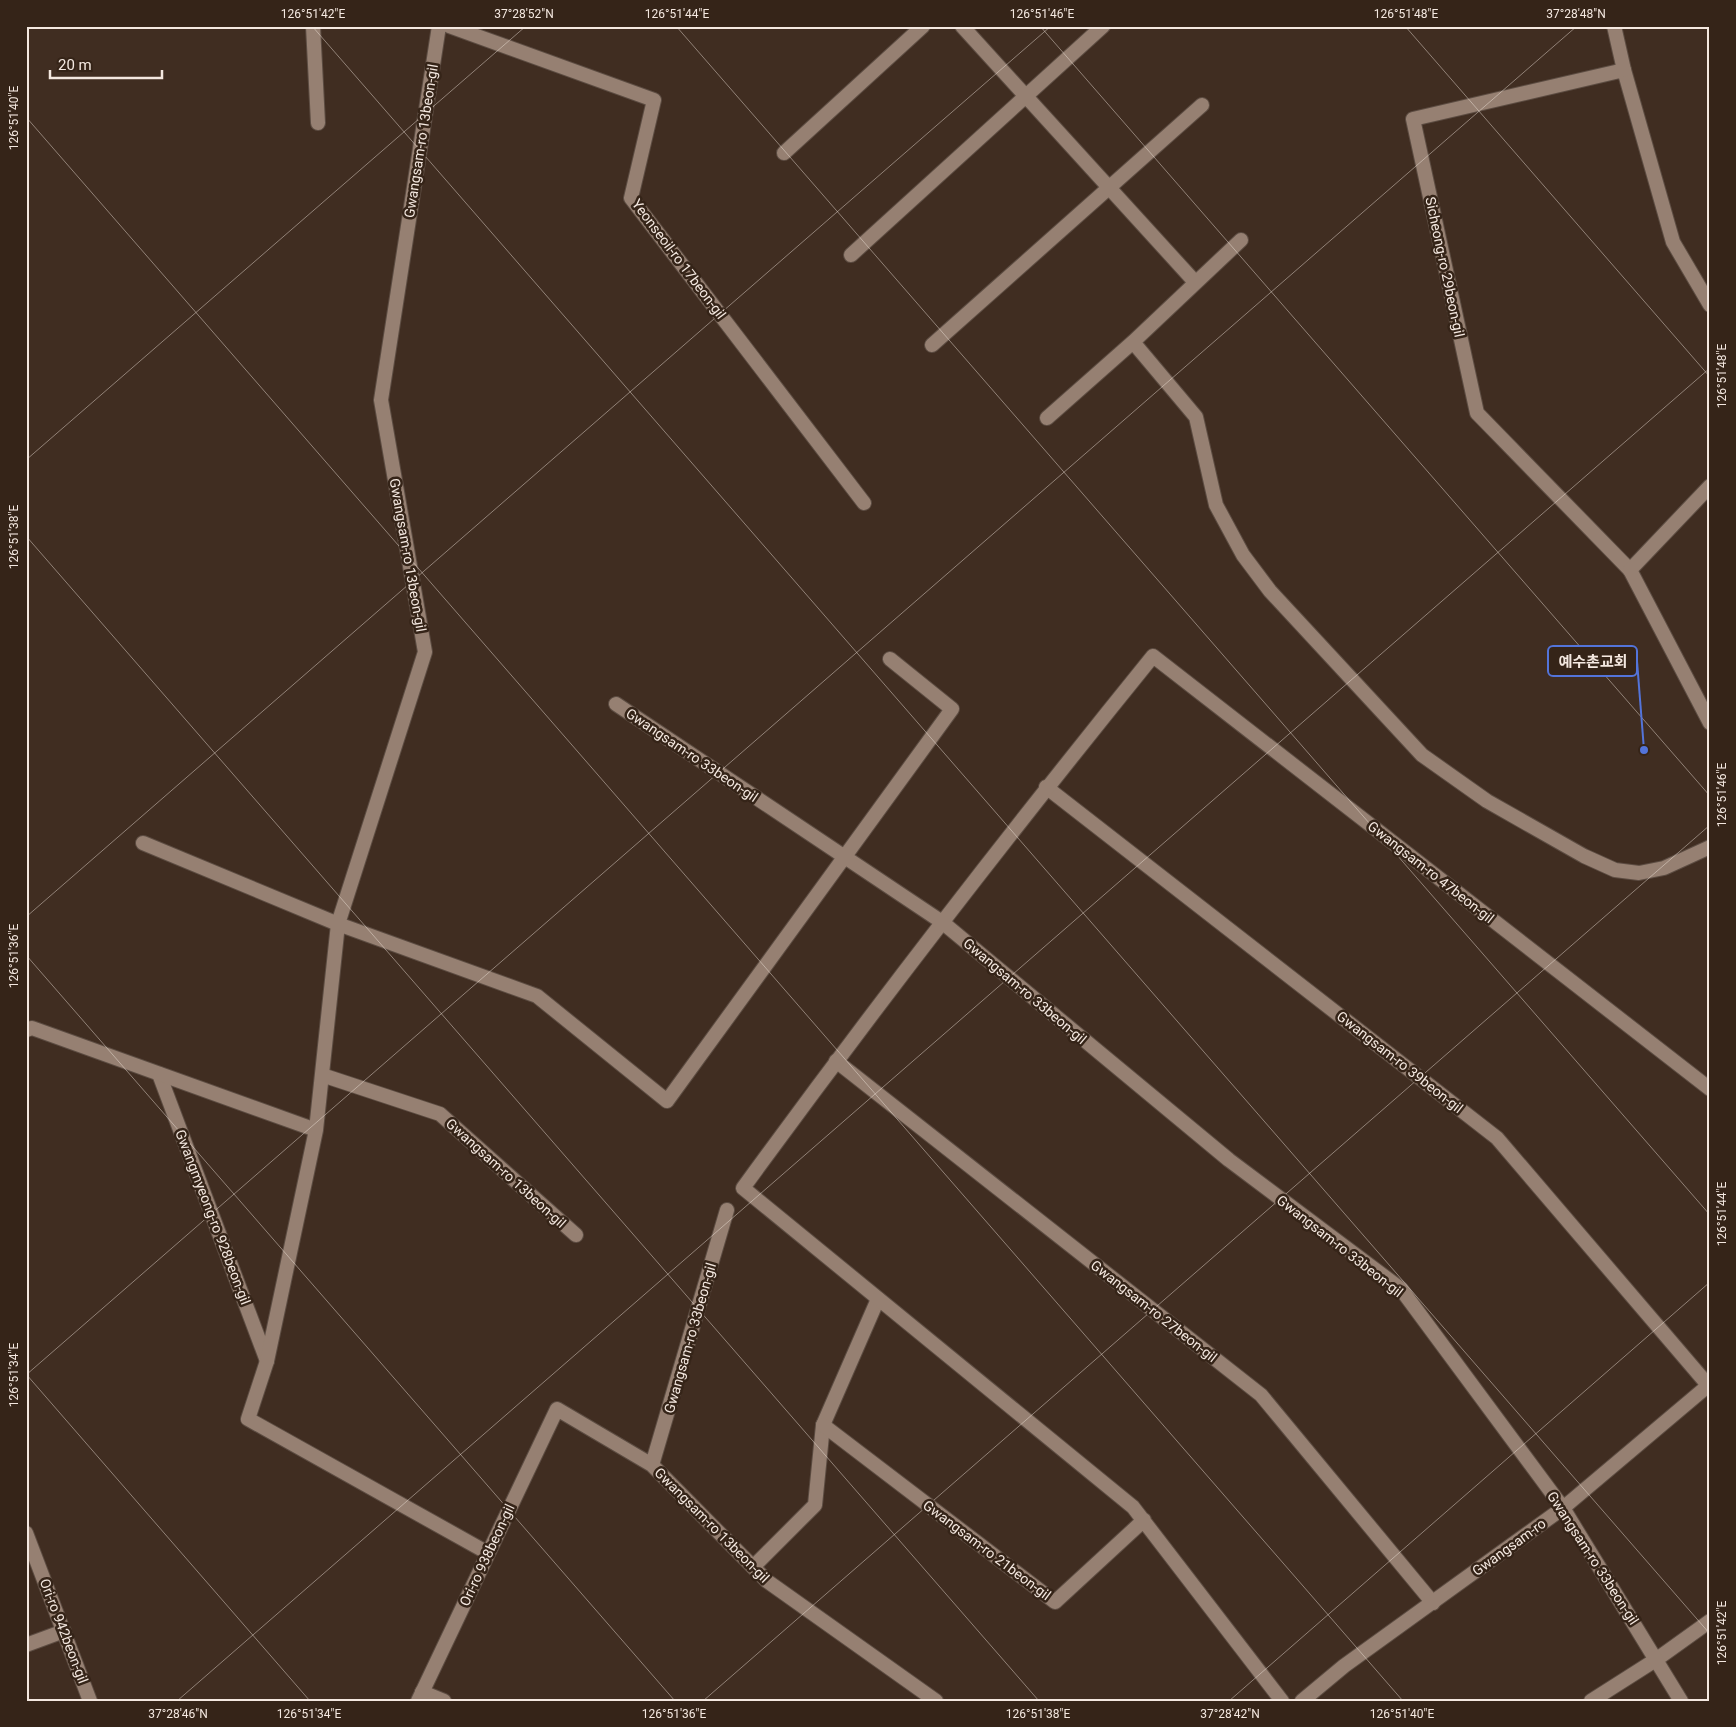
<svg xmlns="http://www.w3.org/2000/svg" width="1736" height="1727" font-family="Roboto,'Noto Sans KR',sans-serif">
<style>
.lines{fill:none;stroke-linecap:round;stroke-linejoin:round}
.service-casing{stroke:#5c4c42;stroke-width:16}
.minor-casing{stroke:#5c4c42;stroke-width:16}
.service{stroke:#968072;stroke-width:14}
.minor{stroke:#968072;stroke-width:14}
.ticks{fill:none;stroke:#f4e8e0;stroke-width:1;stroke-opacity:0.45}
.labels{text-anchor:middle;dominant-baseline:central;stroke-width:5;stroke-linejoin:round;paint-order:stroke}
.street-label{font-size:14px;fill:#f4e8e0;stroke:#352418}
.leader{fill:none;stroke:#5374da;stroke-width:2}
.callout-dot{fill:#5374da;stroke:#352418;stroke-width:2}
.callout{fill:#352418;stroke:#5374da;stroke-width:2}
.callout-label{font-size:15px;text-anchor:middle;font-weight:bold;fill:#f4e8e0}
.neatline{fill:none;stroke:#f4e8e0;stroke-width:2}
.ticks-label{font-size:12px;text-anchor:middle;fill:#f4e8e0}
</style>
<rect width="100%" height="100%" fill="#402d21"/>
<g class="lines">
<defs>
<path id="service" d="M962,26L1195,282
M784,153L923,26
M851,255L1103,26
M1133,342L1196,417L1216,505L1243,555L1270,591L1422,755L1487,801L1584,856L1615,870L1639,873L1664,868L1710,847
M932,345L1202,105
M1047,418L1133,342L1241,240
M1630,570L1477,413L1413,119L1624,70L1673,242L1710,305
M1046,787L1497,1138L1708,1385
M836,1061L1261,1395L1433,1603
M159,1074L267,1361
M753,1567L815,1505L823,1425L878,1299
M422,1692L444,1701
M1591,1701L1657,1659L1710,1621"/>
<path id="minor" d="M313,26L318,123
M439,26L381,400L425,652L338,924L316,1130L267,1361L248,1419L488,1553
M449,26L654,100L631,198L864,503
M1614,26L1624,70
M1710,486L1630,570L1710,723
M616,704L942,922L1229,1160L1401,1289L1563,1508L1681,1701
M143,843L338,924L537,996L667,1101L952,709L890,659
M26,1030L32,1028L316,1130
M322,1075L440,1114L576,1235
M823,1425L1055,1602L1144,1520
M652,1465L727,1210
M26,1533L90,1701
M26,1645L64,1631
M418,1701L557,1409L652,1465L767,1581L936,1701
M1282,1701L1133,1507L743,1188C875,1007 1012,830 1153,656L1710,1089
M1302,1701L1344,1666L1563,1508L1710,1384"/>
</defs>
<!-- service casing -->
<use href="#service" class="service-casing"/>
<!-- minor casing -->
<use href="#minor" class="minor-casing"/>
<!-- service -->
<use href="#service" class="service"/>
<!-- minor -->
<use href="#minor" class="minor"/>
</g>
<!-- ticks -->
<path class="ticks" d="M312,26L1710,1634M676,26L1710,1215M1040,26L1710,796M1405,26L1710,377M26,117L1403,1701M26,460L526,26M26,536L1039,1701M26,917L1051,26M26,955L675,1701M26,1374L310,1701M26,1375L1577,26M177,1701L1710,368M703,1701L1710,825M1229,1701L1710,1282"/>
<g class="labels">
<!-- street labels -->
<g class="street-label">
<text transform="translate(421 141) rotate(-81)">Gwangsam-ro 13beon-gil</text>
<text transform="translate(679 259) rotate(53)">Yeonseoil-ro 17beon-gil</text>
<text transform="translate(1445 267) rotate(78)">Sicheong-ro 29beon-gil</text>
<text transform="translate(408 555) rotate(80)">Gwangsam-ro 13beon-gil</text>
<text transform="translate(692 755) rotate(34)">Gwangsam-ro 33beon-gil</text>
<text transform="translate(1431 872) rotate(38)">Gwangsam-ro 47beon-gil</text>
<text transform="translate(1025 991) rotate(40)">Gwangsam-ro 33beon-gil</text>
<text transform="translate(1400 1062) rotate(38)">Gwangsam-ro 39beon-gil</text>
<text transform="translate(506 1173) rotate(42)">Gwangsam-ro 13beon-gil</text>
<text transform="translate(213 1217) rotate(69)">Gwangmyeong-ro 928beon-gil</text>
<text transform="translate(1340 1246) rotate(38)">Gwangsam-ro 33beon-gil</text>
<text transform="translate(1154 1311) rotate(38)">Gwangsam-ro 27beon-gil</text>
<text transform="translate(690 1338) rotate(-74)">Gwangsam-ro 33beon-gil</text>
<text transform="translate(712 1525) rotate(45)">Gwangsam-ro 13beon-gil</text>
<text transform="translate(1509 1547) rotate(-36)">Gwangsam-ro</text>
<text transform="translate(987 1550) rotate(37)">Gwangsam-ro 21beon-gil</text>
<text transform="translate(487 1555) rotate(-65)">Ori-ro 938beon-gil</text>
<text transform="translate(1593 1558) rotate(57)">Gwangsam-ro 33beon-gil</text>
<text transform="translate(64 1631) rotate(69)">Ori-ro 942beon-gil</text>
</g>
</g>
<!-- callouts -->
<path class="leader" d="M1644 750L1637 661"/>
<circle class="callout-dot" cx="1644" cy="750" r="5"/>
<rect class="callout" x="1548" y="646" width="89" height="30" rx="5"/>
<g class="callout-label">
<text x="1593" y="667">예수촌교회</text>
</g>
<!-- border -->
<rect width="1736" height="1727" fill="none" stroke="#352418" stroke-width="55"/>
<!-- scale -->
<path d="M50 70v8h112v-8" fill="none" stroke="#f4e8e0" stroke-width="2.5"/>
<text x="58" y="70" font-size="15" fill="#f4e8e0" stroke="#352418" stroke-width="4" paint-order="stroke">20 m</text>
<rect x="28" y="28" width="1680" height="1672" class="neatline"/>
<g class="ticks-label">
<text x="313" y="18">126°51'42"E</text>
<text x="524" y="18">37°28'52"N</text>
<text x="677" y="18">126°51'44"E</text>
<text x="1042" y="18">126°51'46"E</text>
<text x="1406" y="18">126°51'48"E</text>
<text x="1576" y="18">37°28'48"N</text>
<text transform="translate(14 118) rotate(-90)" y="4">126°51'40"E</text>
<text transform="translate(1722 376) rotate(-90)" y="4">126°51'48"E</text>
<text transform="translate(14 537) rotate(-90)" y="4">126°51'38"E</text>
<text transform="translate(1722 795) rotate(-90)" y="4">126°51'46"E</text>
<text transform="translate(14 956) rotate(-90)" y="4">126°51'36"E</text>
<text transform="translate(1722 1214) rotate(-90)" y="4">126°51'44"E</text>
<text transform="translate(14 1375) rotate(-90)" y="4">126°51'34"E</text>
<text transform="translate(1722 1633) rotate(-90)" y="4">126°51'42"E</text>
<text x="178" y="1718">37°28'46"N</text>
<text x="309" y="1718">126°51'34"E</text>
<text x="674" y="1718">126°51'36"E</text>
<text x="1038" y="1718">126°51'38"E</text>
<text x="1230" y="1718">37°28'42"N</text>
<text x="1402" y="1718">126°51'40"E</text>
</g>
</svg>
